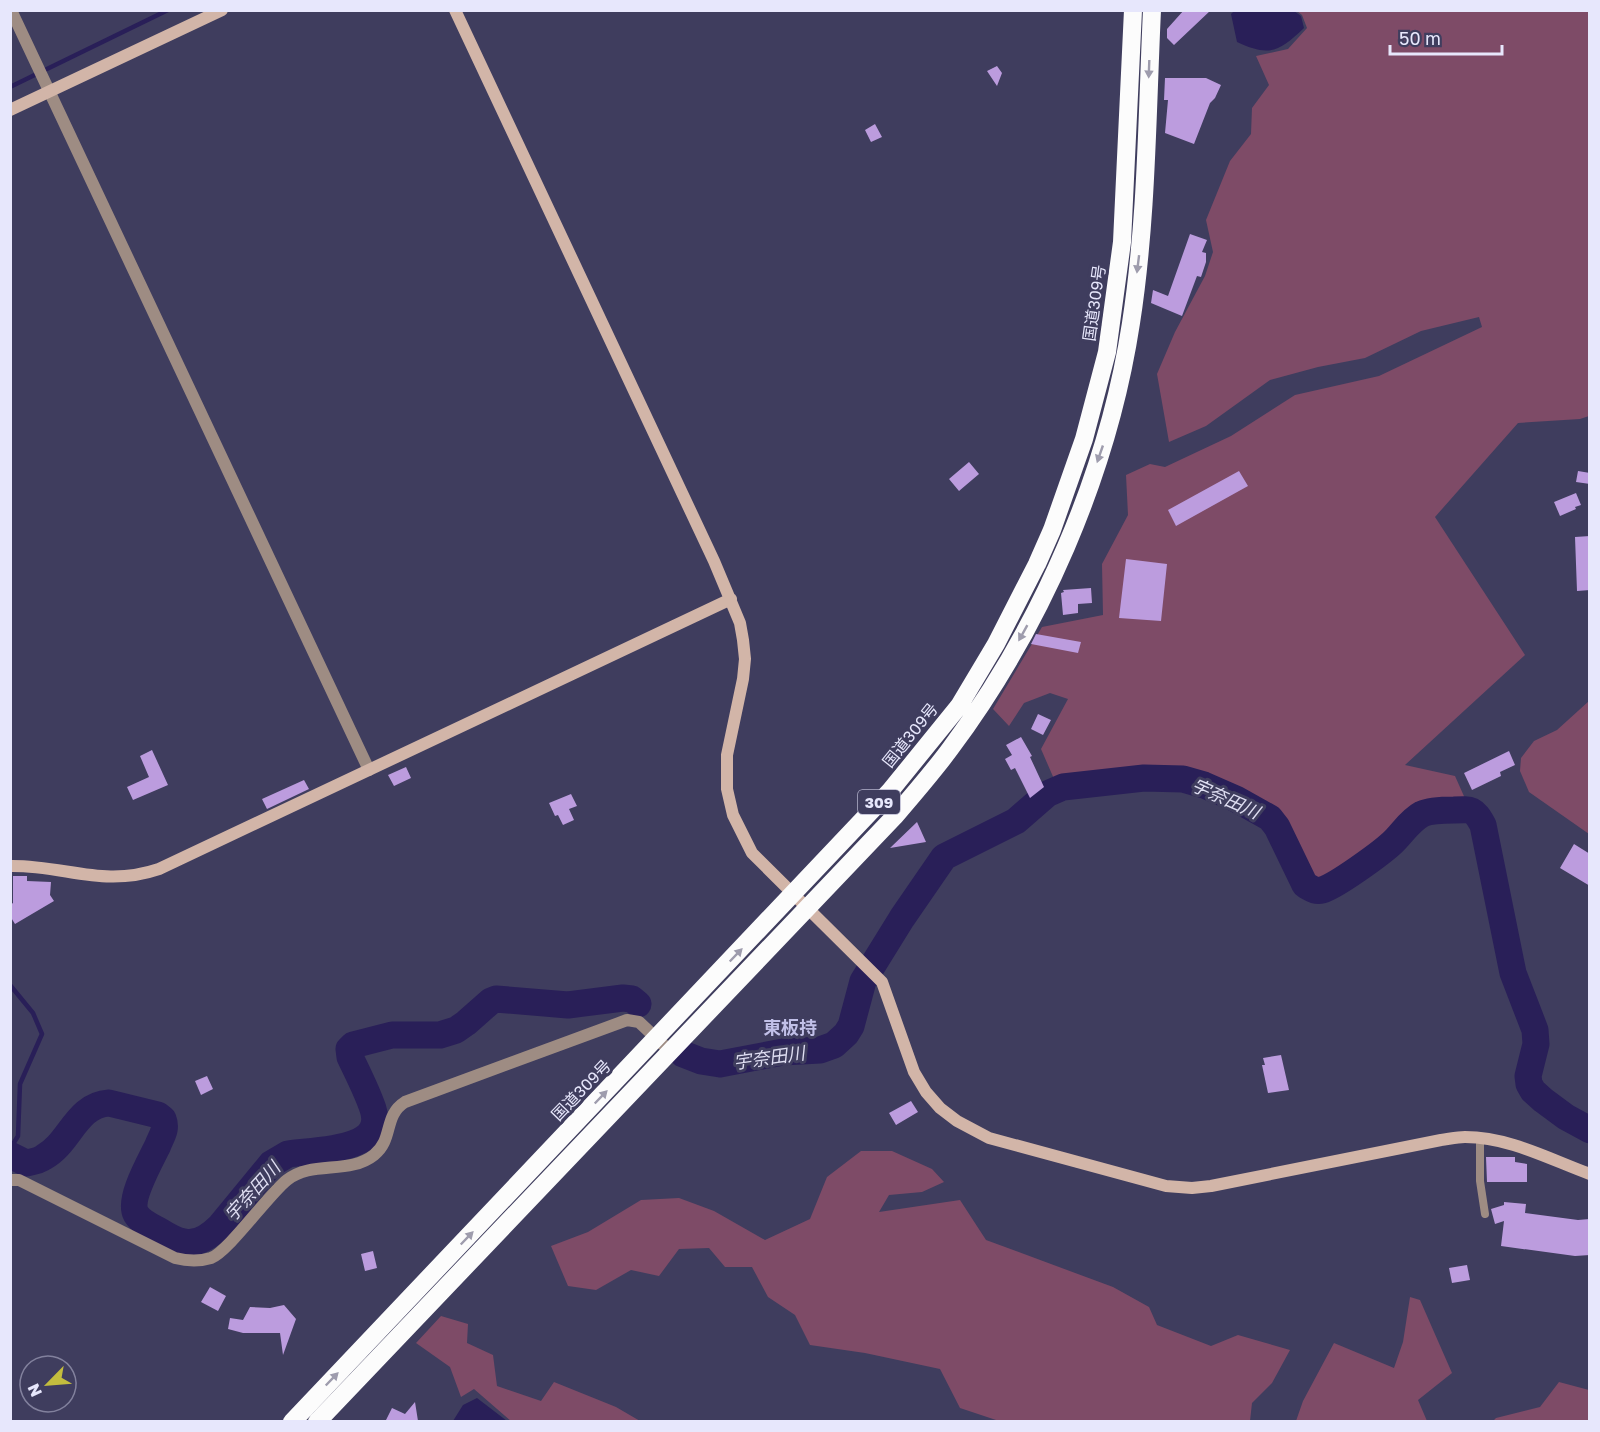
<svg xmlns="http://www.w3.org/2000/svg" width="1600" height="1432" font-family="'Golos Text','Noto Sans JP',sans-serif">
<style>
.green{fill:#7e4b67}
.water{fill:#291f58}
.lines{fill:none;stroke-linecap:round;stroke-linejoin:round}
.stream{stroke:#291f58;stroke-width:4.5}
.river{stroke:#291f58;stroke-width:27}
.building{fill:#bc9cde}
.lane{stroke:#9e8c83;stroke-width:8}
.street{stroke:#9e8c83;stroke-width:12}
.secondary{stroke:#d2b5a8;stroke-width:12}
.highway{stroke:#fcfcfc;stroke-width:18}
.oneway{fill:#9e9cad}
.labels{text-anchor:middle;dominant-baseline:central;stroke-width:6;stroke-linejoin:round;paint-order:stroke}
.shield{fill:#3f3d5e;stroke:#b5b4cd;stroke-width:1.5}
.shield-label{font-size:15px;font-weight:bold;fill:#e7e7fc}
.street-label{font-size:16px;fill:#e7e7fc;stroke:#3f3d5e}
.water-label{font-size:18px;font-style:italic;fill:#dfdef2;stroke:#3f3d5e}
.neighbourhood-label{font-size:18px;font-weight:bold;fill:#c1c0e8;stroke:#3f3d5e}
</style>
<rect width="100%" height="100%" fill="#3f3d5e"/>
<!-- green -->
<path class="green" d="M1297,11H1589V416L1580,419L1518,423L1435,517L1525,655L1405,765L1455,776L1467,803L1457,809L1442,805L1429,806L1399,821L1345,875L1326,890H1317L1302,886L1271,827L1211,790L1176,778L1102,785L1061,795L1041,749L1068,699L1050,693L1024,703L1009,726L993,709L1042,627L1103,615L1102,564L1128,515L1126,475L1150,464L1165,467L1231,436L1295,395L1379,376L1482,327L1479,317L1421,331L1365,358L1318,367L1270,380L1206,426L1169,442L1157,374L1175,332L1205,276L1213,252L1206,220L1230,161L1251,134L1252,108L1269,85L1256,56L1288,49L1307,28L1302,15Z
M1589,701V834L1529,792L1520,771L1521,758L1534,741L1557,730Z
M861,1151H892L932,1169L944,1182L922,1192L889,1195L879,1212L960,1200L986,1240L1113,1287L1149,1307L1157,1325L1211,1346L1238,1335L1290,1350L1272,1383L1252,1403L1250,1421L1002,1422L960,1408L940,1369L865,1353L810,1345L795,1315L768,1297L752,1267H725L709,1248L679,1249L659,1276L631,1270L596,1290L568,1286L551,1246L588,1232L641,1200L679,1198L714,1211L765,1240L810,1219L827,1177Z
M1410,1297L1420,1300L1452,1373L1418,1400L1427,1421H1296L1303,1401L1334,1343L1394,1368L1403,1342Z
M441,1316L468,1324L467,1343L493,1355L497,1386L541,1401L554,1382L616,1407L640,1421H511L474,1389L461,1397L450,1367L416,1343Z
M1559,1382L1589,1390V1421H1493L1496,1418L1540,1407Z"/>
<!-- water -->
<path class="water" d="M1234,11H1294L1301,16L1304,28C1279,52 1269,57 1237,42L1231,14Z
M477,1398L507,1421H453L463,1405Z"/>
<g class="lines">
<!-- stream -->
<path class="stream" d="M10,87L168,10
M10,985L33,1013L42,1034L20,1084L18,1136L10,1149"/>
<!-- river -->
<path class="river" d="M683,1054L701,1061L720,1064L783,1052L820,1050L834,1045L846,1034L851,1026L863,981L902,918L944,857L1016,821L1047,794L1063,787L1144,778L1183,779L1204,785L1236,799L1270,818L1277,827L1305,885C1311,888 1315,892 1322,890C1336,886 1380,854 1392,843C1402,834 1409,821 1422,814C1431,810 1444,810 1454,810C1472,809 1474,809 1483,825L1513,973L1535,1030L1536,1044L1528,1076L1529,1084L1533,1091L1543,1100L1566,1117L1590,1130
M10,1155L26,1163C32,1162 39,1161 44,1157C70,1143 76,1105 109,1103L158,1115L163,1119C167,1129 162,1135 158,1145C151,1160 128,1199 136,1214C141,1222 150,1226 158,1230C166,1235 175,1241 184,1242C198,1245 210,1236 220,1226L271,1164L288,1154C314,1150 387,1152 373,1109C367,1091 358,1074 350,1057L349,1049L353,1045L392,1035H440L456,1030L466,1023L491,1001L496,999L568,1005L623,998L632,999L638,1004"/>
</g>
<!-- building -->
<path class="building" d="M1184,10H1211L1174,45L1167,38V29Z
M997,66L1002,73L997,86L987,71Z
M1165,78H1206L1221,85L1215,98L1210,103L1194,144L1165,133L1168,100H1164Z
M875,124L882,137L871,142L865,130Z
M1190,234L1207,240L1202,252L1206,253V262L1201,277L1197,276L1182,316L1151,303L1153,290L1168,296Z
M969,462L979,474L959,491L949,479Z
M1239,471L1248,486L1176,526L1168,510Z
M1578,471L1590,473V484L1576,482Z
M1576,493L1581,505L1575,507L1576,509L1560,516L1554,502Z
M1590,536V590L1577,591L1575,537Z
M1126,559L1167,564L1161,621L1119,618Z
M1091,588L1092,603L1078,604V613L1063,615L1061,593L1064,592L1063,590Z
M1036,634L1081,642L1078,653L1031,644Z
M1038,714L1051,720L1043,735L1031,729Z
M1021,737L1032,756L1030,757L1044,787L1030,798L1015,768L1011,770L1005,759L1012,755L1006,745Z
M152,750L168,785L133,800L127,787L149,777L140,756Z
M1509,751L1515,765L1500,772L1501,776L1472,790L1464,773Z
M406,767L411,778L394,786L388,775Z
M304,780L309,789L267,809L262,799Z
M571,794L577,806L569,809L574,820L563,825L558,815L555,816L549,803Z
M917,822L926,842L890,848Z
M1574,844L1590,854V886L1560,868Z
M13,876H27V881L51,882L50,895L54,901L15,924L10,916V905L13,903Z
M1281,1055L1289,1090L1268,1093L1262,1065H1265L1263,1058Z
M207,1076L213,1089L201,1095L195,1081Z
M911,1101L918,1112L896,1125L889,1113Z
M1486,1157H1515V1162L1527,1164V1182H1487Z
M1504,1202L1526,1204L1525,1213L1578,1220L1590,1219V1255L1575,1256L1501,1246L1504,1221L1495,1224L1491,1209L1504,1205Z
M373,1251L377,1268L365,1271L361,1254Z
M1467,1265L1470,1280L1452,1283L1449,1268Z
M210,1287L226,1296L218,1311L201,1302Z
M284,1305L296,1319L283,1355L280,1333H243L228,1329L230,1318L243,1320L250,1307L270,1308Z
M415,1402L418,1421L420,1422H385L392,1408L405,1414Z"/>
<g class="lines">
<!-- lane -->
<path class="lane" d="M1480,1139V1181L1485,1214"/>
<!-- street -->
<path class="street" d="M11,10L369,770
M10,1180H19L175,1258C187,1261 198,1262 211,1258C228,1252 269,1194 287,1180C312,1160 349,1175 374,1155C394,1139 383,1116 405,1102L627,1020L639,1022L671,1052"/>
<!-- secondary -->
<path class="secondary" d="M455,10L714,561L740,623L743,640L745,659L743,679L727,755V789L733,815L752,853L882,982L914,1072L926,1092L940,1108L957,1121L989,1138L1166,1186L1192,1188L1211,1186L1441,1140C1449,1139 1457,1137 1465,1137C1509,1137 1549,1159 1590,1174
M10,110L222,10
M10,866C65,865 103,888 159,869L731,599"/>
<!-- highway -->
<path class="highway" d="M292,1422L890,791L959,706L996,644L1037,564L1052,530L1084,439L1107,352L1122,242L1133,10
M317,1422L895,816C914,794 933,772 950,749C1041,627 1108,474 1131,323C1147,220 1147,115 1152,10"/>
</g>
<!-- one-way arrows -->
<defs><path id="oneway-solid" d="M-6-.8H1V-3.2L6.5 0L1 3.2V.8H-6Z" transform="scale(1.5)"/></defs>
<g class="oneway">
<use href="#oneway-solid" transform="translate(1149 69) rotate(92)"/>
<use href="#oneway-solid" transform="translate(1138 264) rotate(97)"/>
<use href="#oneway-solid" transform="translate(1100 454) rotate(109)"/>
<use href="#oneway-solid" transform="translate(1023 633) rotate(119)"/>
<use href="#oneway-solid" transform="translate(736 955) rotate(-46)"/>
<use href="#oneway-solid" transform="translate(601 1097) rotate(-46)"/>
<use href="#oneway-solid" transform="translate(467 1238) rotate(-46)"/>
<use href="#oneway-solid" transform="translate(332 1379) rotate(-46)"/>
</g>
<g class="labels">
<!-- shield labels -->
<rect class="shield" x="858" y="790" width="42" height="24" rx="4.5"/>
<g class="shield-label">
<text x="879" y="802">309</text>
</g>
<!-- street labels -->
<g class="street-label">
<text transform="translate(1094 303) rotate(-82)">国道309号</text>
<text transform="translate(910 735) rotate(-51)">国道309号</text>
<text transform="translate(581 1090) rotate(-46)">国道309号</text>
</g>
<!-- water labels -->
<g class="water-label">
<text transform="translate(1226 798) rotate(24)">宇奈田川</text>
<text transform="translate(769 1057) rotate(-8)">宇奈田川</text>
<text transform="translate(252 1191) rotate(-48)">宇奈田川</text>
</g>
<!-- neighbourhood labels -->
<g class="neighbourhood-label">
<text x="790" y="1027">東板持</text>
</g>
</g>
<!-- border -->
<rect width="1600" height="1432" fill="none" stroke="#e7e7fc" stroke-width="24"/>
<!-- north arrow -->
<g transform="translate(48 1384) rotate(245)"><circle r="28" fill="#3f3d5e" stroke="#82819d" stroke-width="1.5"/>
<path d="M0-4.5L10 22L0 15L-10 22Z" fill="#c3bd3e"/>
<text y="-9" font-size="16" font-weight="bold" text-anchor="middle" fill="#e7e7fc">N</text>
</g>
<!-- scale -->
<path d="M1390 45v9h112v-9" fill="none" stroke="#e7e7fc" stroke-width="3"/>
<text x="1399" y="45" font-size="18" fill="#e7e7fc" stroke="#3f3d5e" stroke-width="4.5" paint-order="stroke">50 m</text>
</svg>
